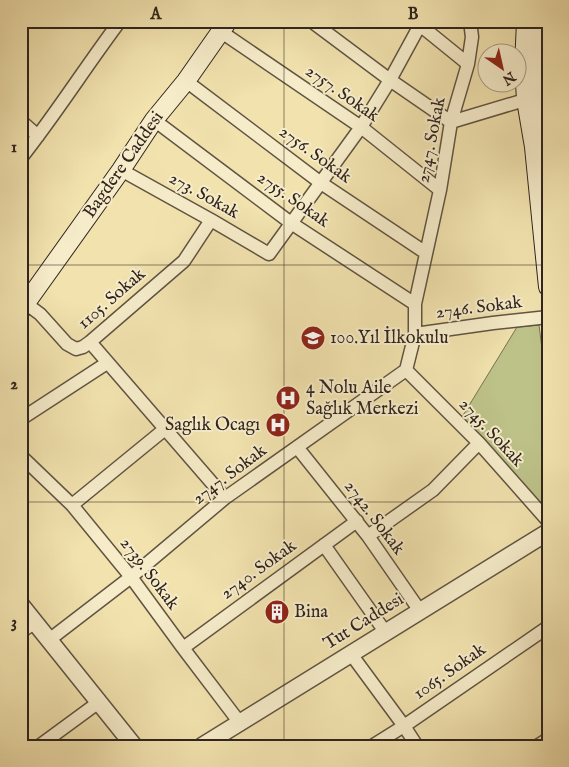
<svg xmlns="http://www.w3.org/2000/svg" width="569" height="767" font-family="'IM FELL English',serif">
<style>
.green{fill:#bdc288;stroke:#767353}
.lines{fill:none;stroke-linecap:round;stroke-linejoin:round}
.minor-casing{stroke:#605442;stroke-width:15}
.tertiary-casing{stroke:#605442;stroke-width:19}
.secondary-casing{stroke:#30241e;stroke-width:20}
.minor{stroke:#f6ecca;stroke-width:12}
.tertiary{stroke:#f6ecca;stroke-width:16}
.secondary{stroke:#f6ecca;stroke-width:18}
.grid{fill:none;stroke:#30241e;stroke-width:1;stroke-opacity:0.55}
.labels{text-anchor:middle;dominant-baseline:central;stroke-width:4;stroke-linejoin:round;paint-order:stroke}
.street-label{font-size:18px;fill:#30241e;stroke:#f6ecca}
.poi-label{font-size:18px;fill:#30241e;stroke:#f6ecca;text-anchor:start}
.neatline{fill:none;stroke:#30241e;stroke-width:2}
.grid-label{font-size:16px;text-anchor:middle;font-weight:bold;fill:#30241e}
</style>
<rect width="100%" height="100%" fill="#f1e2ae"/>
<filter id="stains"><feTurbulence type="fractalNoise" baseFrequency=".004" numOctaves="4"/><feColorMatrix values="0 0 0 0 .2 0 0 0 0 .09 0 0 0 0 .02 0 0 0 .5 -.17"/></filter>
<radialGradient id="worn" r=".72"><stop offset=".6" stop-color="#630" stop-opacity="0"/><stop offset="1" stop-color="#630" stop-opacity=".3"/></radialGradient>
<!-- green -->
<path class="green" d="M539,325L548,396V511L462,417L517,327Z"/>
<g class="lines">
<defs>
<path id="minor" d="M311,21L390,80L451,122L548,93
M415,21L468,64
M21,25L24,21
M220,31L361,127L440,190
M186,81L321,183L426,253
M154,120L291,223L415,304
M21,121L38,136
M21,158C56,114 86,66 120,21
M121,170L211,220L269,254L361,127L390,80L420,25
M21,300L40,314L67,344L76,349L83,347L90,342L184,261L211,220
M415,334L493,323L548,317
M90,342L225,498
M406,370L479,443L548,521
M21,419L107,363
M297,447L368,536L420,611
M21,456L72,505L131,577L183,648L240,723
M72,505L165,429
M368,536L433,490L479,443
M324,545L386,633
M21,632L35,622
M49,640L131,577L225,498L406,370L415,334V304L440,190L451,122L468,64L472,37L470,21
M183,648L357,521
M351,654L404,726L417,746
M39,746L99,702
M372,746L404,726L548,627
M537,746L548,739"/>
<path id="tertiary" d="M21,605L134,746
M202,746L548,532"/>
<path id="secondary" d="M526,21L524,67L526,100L534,147L548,287
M538,21L537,52L539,96L548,130
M21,310L121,170L154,120L186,81L228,21"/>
</defs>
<!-- minor casing -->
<use href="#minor" class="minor-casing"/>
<!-- tertiary casing -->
<use href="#tertiary" class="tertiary-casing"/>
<!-- secondary casing -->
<use href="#secondary" class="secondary-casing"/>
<!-- minor -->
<use href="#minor" class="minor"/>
<!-- tertiary -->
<use href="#tertiary" class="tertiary"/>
<!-- secondary -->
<use href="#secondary" class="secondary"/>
</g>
<!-- grid -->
<path class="grid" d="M284,21V746M21,265H548M21,502H548"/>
<!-- icons -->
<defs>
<symbol id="school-disc" viewBox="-11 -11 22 22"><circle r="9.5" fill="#8f2418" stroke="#f6ecca"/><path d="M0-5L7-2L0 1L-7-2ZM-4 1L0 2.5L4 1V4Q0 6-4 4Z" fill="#fff"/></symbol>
<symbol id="hospital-disc" viewBox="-11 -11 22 22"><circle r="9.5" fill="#8f2418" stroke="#f6ecca"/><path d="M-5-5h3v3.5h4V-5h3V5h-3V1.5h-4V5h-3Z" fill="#fff"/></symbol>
<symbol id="building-disc" viewBox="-11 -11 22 22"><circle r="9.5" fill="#8f2418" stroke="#f6ecca"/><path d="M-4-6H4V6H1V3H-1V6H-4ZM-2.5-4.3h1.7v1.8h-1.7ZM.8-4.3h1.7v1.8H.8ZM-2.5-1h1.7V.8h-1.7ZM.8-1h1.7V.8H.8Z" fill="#fff"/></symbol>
</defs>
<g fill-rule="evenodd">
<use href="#school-disc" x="299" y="324" width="28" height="28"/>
<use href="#hospital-disc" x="274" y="384" width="28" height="28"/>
<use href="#hospital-disc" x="264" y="411" width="28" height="28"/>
<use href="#building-disc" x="263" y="598" width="28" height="28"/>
</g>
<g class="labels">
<!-- street labels -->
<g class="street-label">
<text transform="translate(342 94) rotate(35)">2757. Sokak</text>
<text transform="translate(432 140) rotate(-79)">2747. Sokak</text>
<text transform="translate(315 155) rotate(36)">2756. Sokak</text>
<text transform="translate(124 165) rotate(-55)">Bagdere Caddesi</text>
<text transform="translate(204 196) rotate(29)">273. Sokak</text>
<text transform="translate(293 200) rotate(35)">2755. Sokak</text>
<text transform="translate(112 299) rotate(-41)">1105. Sokak</text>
<text transform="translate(479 308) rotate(-7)">2746. Sokak</text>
<text transform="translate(491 433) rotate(47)">2745. Sokak</text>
<text transform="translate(230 475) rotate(-37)">2747. Sokak</text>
<text transform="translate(374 518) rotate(53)">2742. Sokak</text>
<text transform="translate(259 570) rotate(-36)">2740. Sokak</text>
<text transform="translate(149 574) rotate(53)">2739. Sokak</text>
<text transform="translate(364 622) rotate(-32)">Tut Caddesi</text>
<text transform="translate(450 672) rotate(-35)">1065. Sokak</text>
</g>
<!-- poi labels -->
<g class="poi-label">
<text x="330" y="338">100.Yıl İlkokulu</text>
<text x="306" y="388">4 Nolu Aile<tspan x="306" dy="21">Sağlık Merkezi</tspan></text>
<text x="260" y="425" text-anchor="end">Saglık Ocagı</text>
<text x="294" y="612">Bina</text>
</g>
</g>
<!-- margin -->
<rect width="569" height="767" fill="none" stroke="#f1e2ae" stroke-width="55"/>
<!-- north arrow -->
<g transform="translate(502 68) rotate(146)"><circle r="24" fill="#f6ecca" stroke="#a79c85"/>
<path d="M0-4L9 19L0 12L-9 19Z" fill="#8f2418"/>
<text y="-8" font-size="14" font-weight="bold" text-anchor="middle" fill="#30241e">N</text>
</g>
<rect x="28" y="28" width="514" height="712" class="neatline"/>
<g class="grid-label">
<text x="156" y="19">A</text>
<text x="413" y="19">B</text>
<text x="14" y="152">1</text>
<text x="14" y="389">2</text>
<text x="14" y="627">3</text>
</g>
<rect width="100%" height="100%" filter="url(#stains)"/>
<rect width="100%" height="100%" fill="url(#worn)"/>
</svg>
